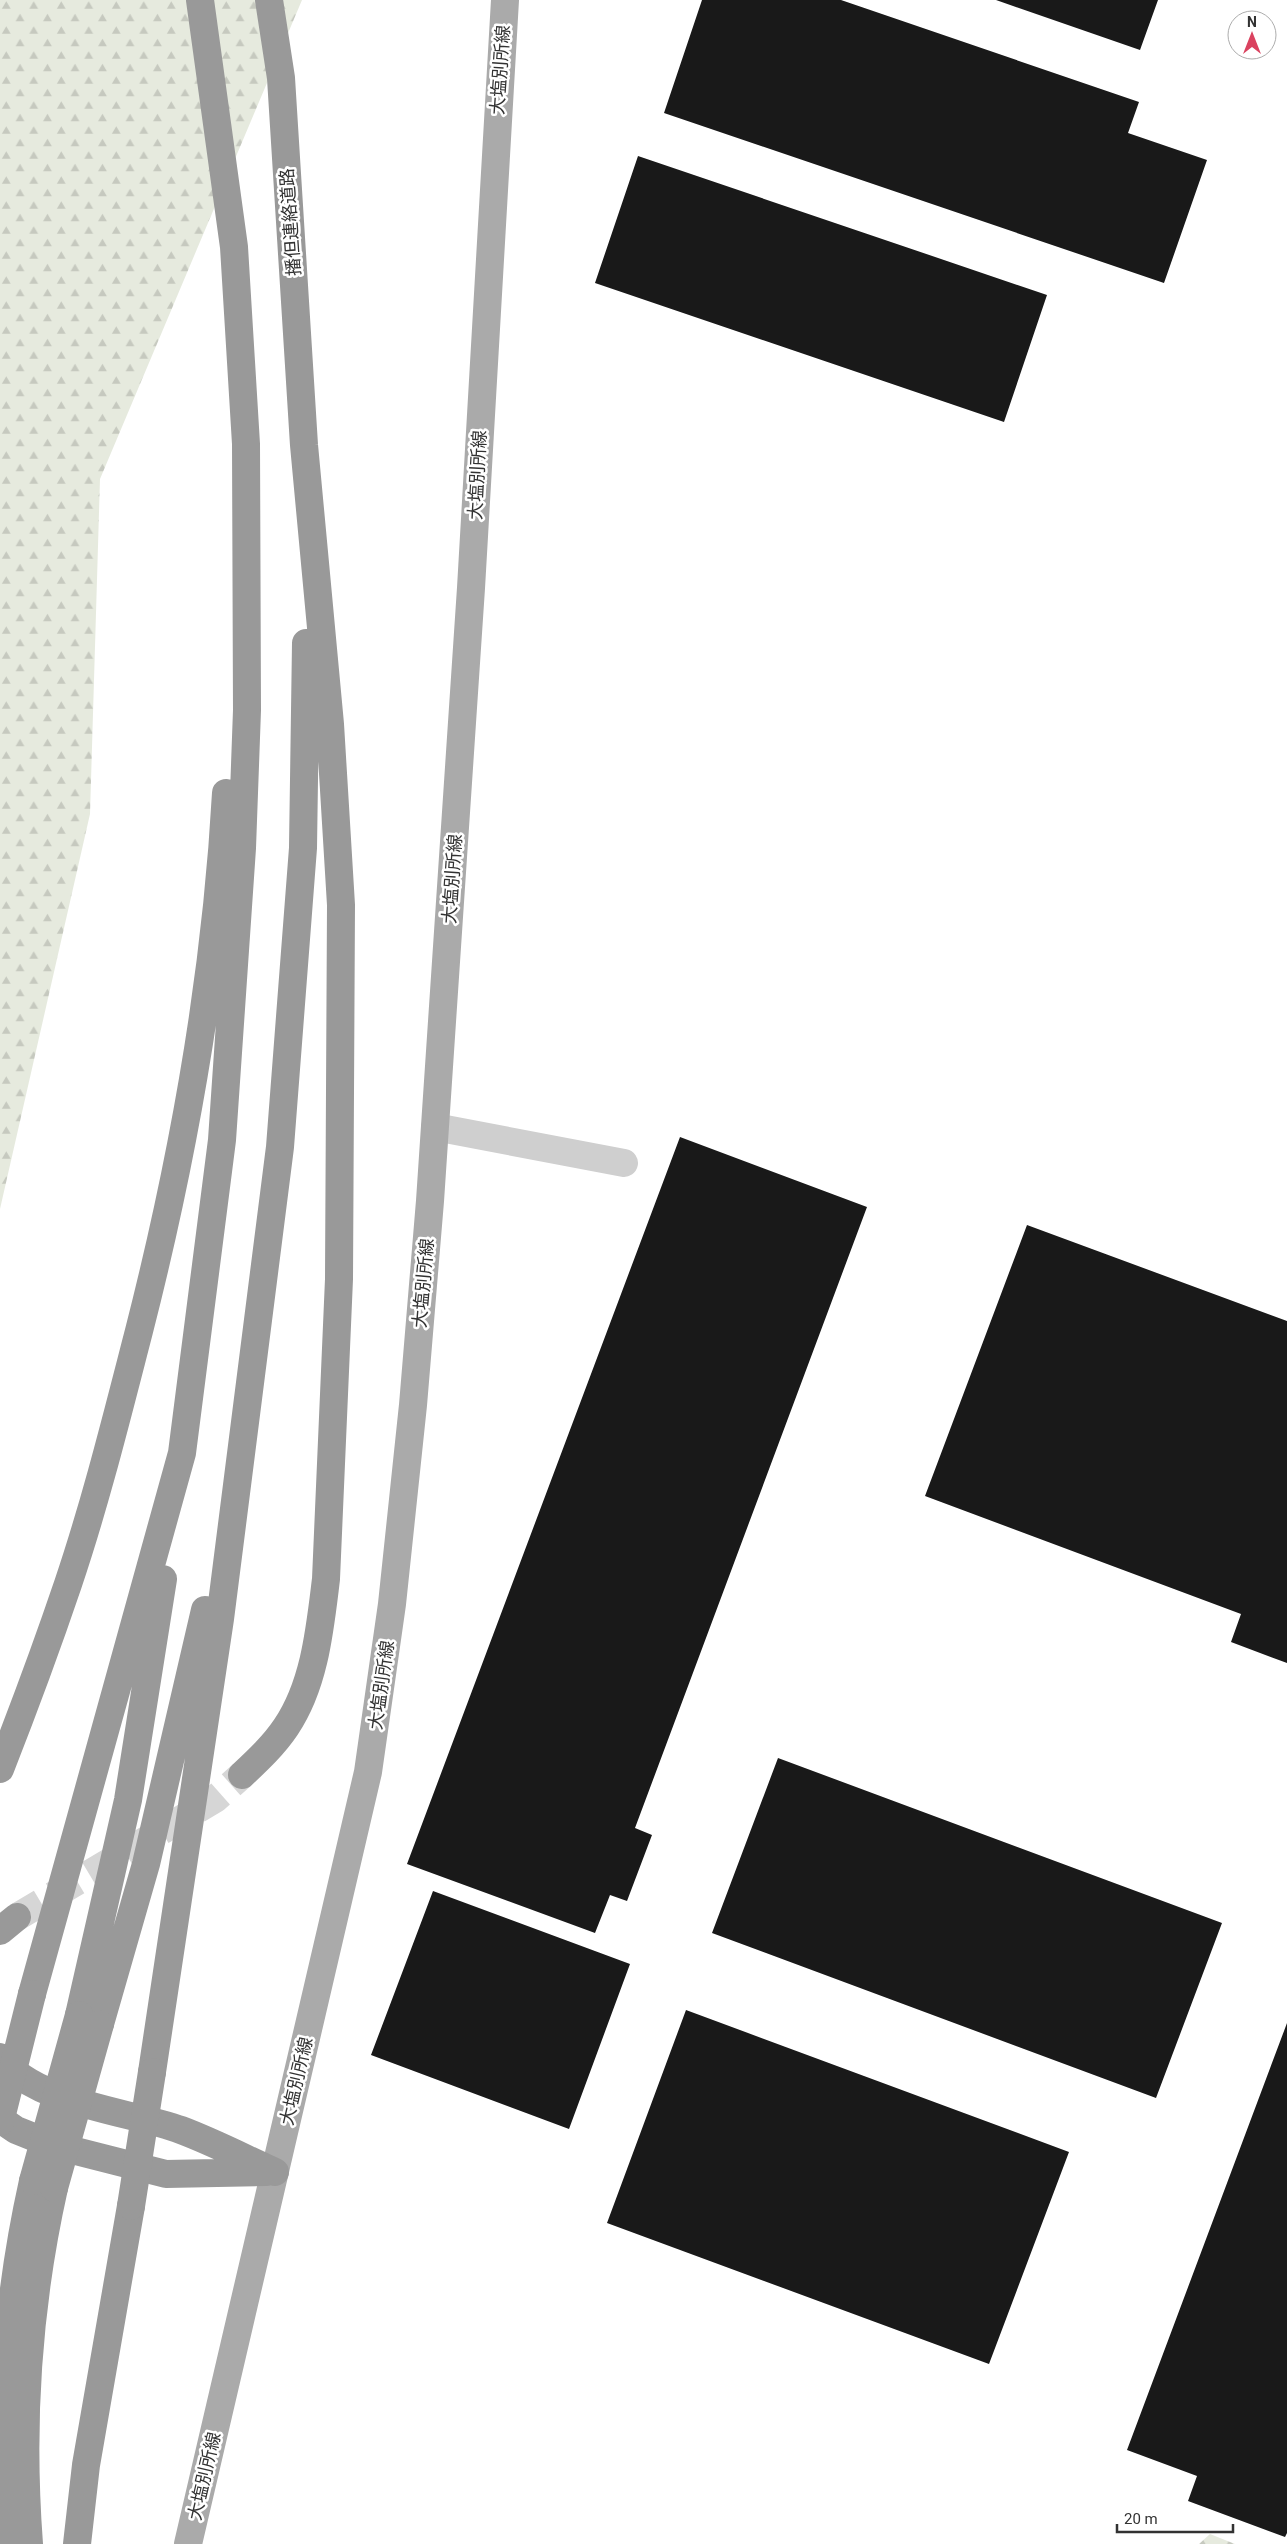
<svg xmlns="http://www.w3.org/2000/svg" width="1287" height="2544" font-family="Roboto,'Noto Sans JP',sans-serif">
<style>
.forest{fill:url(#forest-firs)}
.building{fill:#191919}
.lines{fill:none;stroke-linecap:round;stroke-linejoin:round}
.highway-tunnel{stroke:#d6d6d6;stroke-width:28;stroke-dasharray:28 14;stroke-linecap:butt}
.minor{stroke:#cfcfcf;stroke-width:28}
.major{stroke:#aaa;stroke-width:28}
.highway{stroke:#999;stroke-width:28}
.highway-bridge{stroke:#999;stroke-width:28}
.labels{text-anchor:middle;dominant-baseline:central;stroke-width:5;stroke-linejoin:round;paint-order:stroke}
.street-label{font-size:18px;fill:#323232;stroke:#fff}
</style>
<defs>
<pattern id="forest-firs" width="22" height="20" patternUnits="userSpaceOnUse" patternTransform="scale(1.25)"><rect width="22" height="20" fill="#e6eade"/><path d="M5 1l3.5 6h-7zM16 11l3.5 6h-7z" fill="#c6c9bf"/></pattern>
</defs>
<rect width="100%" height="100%" fill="#fff"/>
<!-- forest -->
<path class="forest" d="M0,0H302L100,479L90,814L0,1209Z
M1210,2534L1235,2544H1236H1199Z"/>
<!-- building -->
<path class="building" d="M702,0H841L1139,102L1128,133L1207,160L1164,283L664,113Z
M996,0H1158L1140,50Z
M638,156L1047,295L1004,422L595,283Z
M680,1137L867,1207L635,1828L652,1835L627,1901L610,1895L595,1933L407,1864Z
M1027,1225L1287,1321V1663L1231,1642L1241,1614L925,1496Z
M778,1758L1222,1923L1156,2098L712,1933Z
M433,1891L630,1964L569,2129L371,2055Z
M686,2010L1069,2152L989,2364L607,2223Z
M1287,2023V2533L1285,2537L1188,2501L1197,2476L1127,2450Z"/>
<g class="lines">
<!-- highway-tunnel -->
<path class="highway-tunnel" d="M17,1917L215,1799L242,1775"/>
<!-- minor -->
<path class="minor" d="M435,1127L624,1163"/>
<!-- major -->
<path class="major" d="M188,2544L368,1772L392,1604L413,1405L430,1201L471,588L505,0"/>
<!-- highway -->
<path class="highway" d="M0,1769C24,1708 47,1646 68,1584C96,1501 117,1416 139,1331C184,1155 216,975 226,793
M242,1775C258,1760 274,1745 286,1727C315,1684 320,1628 326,1579L339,1279L341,905L330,724L304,445L281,78L269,0
M0,1931L17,1917
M32,1994L182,1453L222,1140L242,848L247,710L246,444L234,247L200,0
M79,2015L128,1800L163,1579
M100,2024L146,1864L205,1610
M0,2057C35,2104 129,2111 181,2130C213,2142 244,2158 275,2172
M152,2072L220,1619L280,1147L303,848L306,643
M0,2119L16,2130L56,2146L166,2174L266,2172
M7,2544C0,2416 5,2307 33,2181
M29,2544C20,2425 28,2304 54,2188
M77,2544L86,2465L131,2206"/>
<!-- highway-bridge -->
<path class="highway-bridge" d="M0,2122L32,1994
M33,2181L79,2015
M54,2188L100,2024
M131,2206L152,2072"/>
</g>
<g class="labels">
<!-- street labels -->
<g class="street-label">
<text transform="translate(500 70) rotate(-86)">大塩別所線</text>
<text transform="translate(290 222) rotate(-94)">播但連絡道路</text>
<text transform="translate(477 475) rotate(-87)">大塩別所線</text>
<text transform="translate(452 879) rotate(-86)">大塩別所線</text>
<text transform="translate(423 1283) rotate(-85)">大塩別所線</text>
<text transform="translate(381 1685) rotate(-82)">大塩別所線</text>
<text transform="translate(296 2081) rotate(-77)">大塩別所線</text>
<text transform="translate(204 2476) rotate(-77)">大塩別所線</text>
</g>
</g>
<!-- north arrow -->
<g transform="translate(1252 35)"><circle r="24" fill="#ffffff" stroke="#adadad"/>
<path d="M0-4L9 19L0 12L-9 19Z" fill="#da425f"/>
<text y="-8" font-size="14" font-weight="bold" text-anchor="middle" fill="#323232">N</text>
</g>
<!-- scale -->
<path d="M1117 2524v8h116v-8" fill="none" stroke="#323232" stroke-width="2.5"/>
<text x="1124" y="2524" font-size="15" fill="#323232" stroke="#ffffff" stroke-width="4" paint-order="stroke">20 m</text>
</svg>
